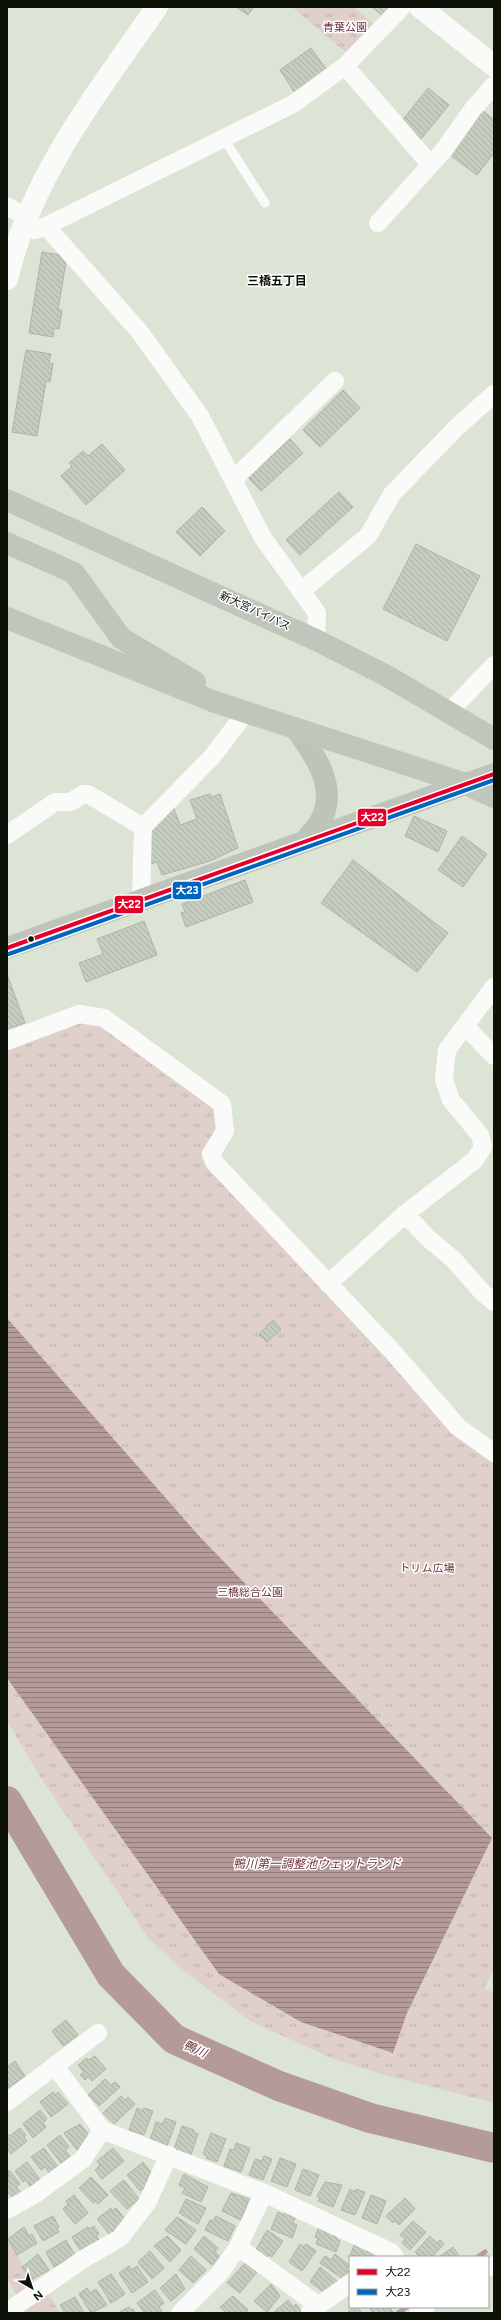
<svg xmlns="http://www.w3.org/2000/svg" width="501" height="2320" font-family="Figtree,'Noto Sans JP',sans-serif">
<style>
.park{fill:url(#park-tufts)}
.water{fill:url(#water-rules)}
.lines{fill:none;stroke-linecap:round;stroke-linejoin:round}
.stream{stroke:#b49a99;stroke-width:5}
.river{stroke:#b49a99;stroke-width:30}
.building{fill:url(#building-back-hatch);stroke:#aeb5a8}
.service{stroke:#fafbf9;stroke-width:9}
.minor{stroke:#fafbf9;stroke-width:18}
.tertiary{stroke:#fafbf9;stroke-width:22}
.secondary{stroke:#fafbf9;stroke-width:22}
.primary{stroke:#bfc4bb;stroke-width:22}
.trunk{stroke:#c1c6bc;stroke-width:22}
.bus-1-casing{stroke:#fff;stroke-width:7}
.bus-2-casing{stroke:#fff;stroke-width:7}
.bus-1{stroke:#e4002b;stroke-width:4}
.bus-2{stroke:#0065bd;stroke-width:4}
.bus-dot{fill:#0d1209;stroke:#fff;stroke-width:1.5}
.labels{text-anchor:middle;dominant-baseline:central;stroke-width:3;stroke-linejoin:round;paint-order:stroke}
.park-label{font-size:11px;fill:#6c333d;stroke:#fff}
.street-label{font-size:11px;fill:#0d1209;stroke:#fff}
.neighbourhood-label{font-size:12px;font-weight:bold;fill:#0d1209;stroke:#fff}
.water-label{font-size:12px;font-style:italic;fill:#6d343e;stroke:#fff}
.line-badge{stroke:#fff;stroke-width:1.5}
.badge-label{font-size:11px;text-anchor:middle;font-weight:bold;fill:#fff}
</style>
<defs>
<pattern id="park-tufts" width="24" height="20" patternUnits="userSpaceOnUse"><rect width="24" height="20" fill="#dfd0cb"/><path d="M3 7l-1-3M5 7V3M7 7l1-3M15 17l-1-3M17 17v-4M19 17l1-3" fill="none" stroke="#beb2ad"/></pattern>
<pattern id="water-rules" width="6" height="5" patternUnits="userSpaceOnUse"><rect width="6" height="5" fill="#b49a99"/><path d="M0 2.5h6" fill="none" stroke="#917c7b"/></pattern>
<pattern id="building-back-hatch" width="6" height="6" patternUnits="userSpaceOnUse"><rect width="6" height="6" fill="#c5cdbf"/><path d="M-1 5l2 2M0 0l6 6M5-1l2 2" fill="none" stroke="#a8afa3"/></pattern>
</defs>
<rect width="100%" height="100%" fill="#dce5d5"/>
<!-- park -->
<path class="park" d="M292,7H354L375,25L348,54Z
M79,1022L106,1028L217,1110L220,1129L207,1148L451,1433L494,1464V1970L484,1988L494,1993V2103L381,2074L334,2059L250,2021L185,1972L149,1939L39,1775L7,1721V1046Z
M7,2237L35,2287L18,2299L7,2278Z
M46,2289L60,2313H11Z"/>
<!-- water -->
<path class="water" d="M7,1318L200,1537L492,1838L407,2013L393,2053L301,2022L219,1974L7,1678Z"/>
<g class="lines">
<!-- stream -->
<path class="stream" d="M478,2257L485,2252
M398,2313L407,2307"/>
<!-- river -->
<path class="river" d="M7,1801L111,1975L174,2039L279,2086L370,2118L494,2148"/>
</g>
<!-- building -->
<path class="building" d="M236,7H254L248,15Z
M372,7H392L384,17Z
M311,48L327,70L295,93L280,70Z
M428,88L449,105L421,139L401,122Z
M483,111L494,120V153L477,175L450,155Z
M42,252L67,256L58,310H62L59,329L54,328L53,337L29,333Z
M26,350L51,354L49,363L53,364L50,382L46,381L37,436L12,432Z
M343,390L360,408L320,447L303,430Z
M290,439L303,453L261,491L248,477Z
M102,444L125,470L86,505L61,476L72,466L69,463L83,451L88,456Z
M339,492L353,507L300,555L286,540Z
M202,507L225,531L200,556L176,532Z
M416,544L480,576L447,641L383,609Z
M210,794L212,797L220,794L238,848L210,861L162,875L157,862L148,865L149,843L152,842L149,826L173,806L180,825L197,819L190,800Z
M414,816L447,831L438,852L405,836Z
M462,836L487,854L463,887L438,870Z
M353,860L448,933L417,972L321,903Z
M245,880L253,902L186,927L181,913L185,912L182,904Z
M144,921L157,955L86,982L79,963L103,954L97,939Z
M7,974L25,1023L7,1029Z
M273,1320L281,1329L267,1342L259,1334Z
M66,2020L78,2035L63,2046L52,2031Z
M95,2056L106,2069L92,2081L88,2077L85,2080L80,2075L84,2072L78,2065L87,2058L89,2060Z
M15,2061L25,2076L7,2089V2067Z
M105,2079L111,2085L115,2082L120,2087L99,2106L88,2095Z
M53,2092L55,2095L58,2092L68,2104L51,2117L40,2102Z
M121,2096L125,2100L128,2097L135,2104L114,2124L103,2113Z
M137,2108L143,2111L144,2108L153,2111L144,2135L129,2130Z
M40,2110L47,2119L43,2123L46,2127L33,2138L23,2124Z
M165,2118L176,2122L167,2146L150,2140L156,2122L163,2124Z
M80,2124L89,2135L85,2138V2144L77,2150L64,2133Z
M182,2126L194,2130L193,2132L198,2134L191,2155L174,2149Z
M20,2128L26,2135L24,2137L27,2141L11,2154L7,2148V2133L10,2136Z
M211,2133L226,2139L217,2162L206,2158L207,2156L203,2154Z
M60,2135L69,2147L65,2150L70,2156L61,2163L47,2145Z
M236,2143L250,2148L241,2172L224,2166L230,2149L234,2150Z
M44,2148L58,2167L50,2174L45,2167L41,2170L31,2157Z
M113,2148L124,2161L102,2179L95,2170L100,2165L97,2161Z
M264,2156L272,2159L263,2180L249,2175L255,2159L262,2161Z
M280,2158L296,2164L287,2187L271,2181Z
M27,2162L41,2181L30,2186L26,2180L23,2182L15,2171Z
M143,2162L152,2174L147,2178L148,2180L146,2182L148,2185L140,2191L127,2175Z
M303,2169L319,2175L310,2196L295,2190Z
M9,2170L20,2184L16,2187L21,2193L14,2199L7,2191Z
M184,2174L208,2187L201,2202L182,2193L185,2188L179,2185Z
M91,2177L108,2195L98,2204L96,2201L93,2203L79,2188Z
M124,2180L139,2199L127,2209L110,2191Z
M325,2182L342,2185L333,2207L318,2201L320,2198L317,2196Z
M350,2189L355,2192L356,2189L365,2192L355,2215L341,2210Z
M231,2193L249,2199L241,2220L222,2211Z
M74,2195L88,2213L75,2224L63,2209L68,2204L66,2201Z
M371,2195L386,2201L377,2224L362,2218Z
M405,2198L415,2209L399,2225L395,2221L393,2223L386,2216Z
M186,2199L206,2208L198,2224L179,2213Z
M111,2208L112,2211L116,2208L125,2219L123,2224L110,2235L97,2219Z
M278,2212L283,2215L285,2212L296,2216L293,2223L297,2225L292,2238L271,2229Z
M53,2216L59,2227L57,2228L59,2232L43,2241L34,2226Z
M216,2216L235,2226L228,2241L205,2230L210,2220L213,2221Z
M177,2217L196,2230L186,2244L165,2230Z
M413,2221L426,2232L410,2250L402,2243L405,2239L400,2235Z
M94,2226L99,2234L96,2236L100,2242L82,2253L72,2237L88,2227L89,2229Z
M24,2227L29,2236L32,2234L37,2243L17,2255L8,2239Z
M319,2227L338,2234L336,2239L340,2241L336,2252L316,2244L318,2238L315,2237Z
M267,2230L283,2241L272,2257L269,2255L267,2257L256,2250Z
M167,2236L181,2250L170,2262L154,2246Z
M204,2236L218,2248L215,2252L219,2256L212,2265L194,2249Z
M430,2236L437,2243L440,2240L444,2244L432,2257H420L415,2252Z
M66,2240L75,2255L54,2267L46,2252Z
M356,2240L374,2253L372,2257L350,2256Z
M300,2244L304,2247L306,2244L316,2251L302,2271L289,2262Z
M453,2247L460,2257H439Z
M150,2251L164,2268L152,2279L138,2262Z
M38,2254L49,2270L31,2280L22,2267Z
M335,2254L349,2265L346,2269L348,2271L343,2279L320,2263L325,2256L331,2260Z
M191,2256L206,2270L193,2283L179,2270Z
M245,2263L257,2272L240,2293L227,2283Z
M129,2266L131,2270L137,2266L148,2282L132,2293L119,2273Z
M320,2267L338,2282L326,2294L310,2282Z
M111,2274L125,2294L111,2303L98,2282Z
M176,2274L185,2289L171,2301L160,2288Z
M271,2284L280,2296L267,2312L254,2301Z
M87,2288L90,2293L96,2289L107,2305L91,2313L79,2294Z
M155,2290L164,2303L159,2307L162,2311L159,2313H145L137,2303Z
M233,2296L248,2310L245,2313H226L220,2307Z
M75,2297L84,2313H65L60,2305Z
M288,2300L293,2307L296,2304L301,2311L299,2313H273Z
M129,2307L131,2310L133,2309L135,2313H122L121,2311Z
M354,2307H357L362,2313H347Z
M369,2307H389L393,2312L373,2313Z"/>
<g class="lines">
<!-- service -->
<path class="service" d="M224,139L265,203"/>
<!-- minor -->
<path class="minor" d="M345,66L430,164
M7,206L26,217
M378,223L444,150L473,109L494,85
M46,226L139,331L200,416L263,538L317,613L316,640
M35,230L46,226L293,104L345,66L402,7
M233,480L335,381
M301,591L368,536L392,494L457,427L494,394
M449,712L494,665
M7,835L55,802H71L83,794H88L143,827
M141,900L143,827L212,757L246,712
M465,1026L494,1056
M7,1041L79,1014L104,1018L222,1104L225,1131L211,1154L214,1162L393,1352L458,1427L494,1453
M405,1214L429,1239L453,1259L483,1293L494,1302
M328,1284L405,1214L475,1160L483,1147L480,1135L451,1100L444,1080L447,1050L494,987
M55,2066L102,2130L264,2193L391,2252L395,2257
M7,2102L98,2033
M7,2210L34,2195L83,2159L102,2130
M238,2247L319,2306
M488,2268L494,2265
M7,2312L85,2258L120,2238L147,2203L169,2155
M310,2312L350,2283
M180,2313L220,2273L238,2247L264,2193
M418,2313L426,2307"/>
<!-- tertiary -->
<path class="tertiary" d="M7,279C31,176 98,92 157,7"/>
<!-- secondary -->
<path class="secondary" d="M420,7L494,66"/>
<!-- primary -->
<path class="primary" d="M296,729C315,755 338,787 321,820C317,828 309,835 304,842
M7,948L494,774"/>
<!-- trunk -->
<path class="trunk" d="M7,500L316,640L387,676L494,739
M7,543L74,573L121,638L195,682
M7,618L215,702L466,784L494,797"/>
<defs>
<path id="bus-1" d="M7,948L494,774"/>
<path id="bus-2" d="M9,954L494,780"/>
</defs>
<!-- bus-1 casing -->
<use href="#bus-1" class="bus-1-casing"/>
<!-- bus-2 casing -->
<use href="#bus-2" class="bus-2-casing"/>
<!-- bus-1 -->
<use href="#bus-1" class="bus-1"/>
<!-- bus-2 -->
<use href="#bus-2" class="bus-2"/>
</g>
<!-- markers -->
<circle class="bus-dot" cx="31" cy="939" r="3.5"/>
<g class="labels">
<!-- park labels -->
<g class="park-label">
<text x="345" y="27">青葉公園</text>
<text x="427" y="1568">トリム広場</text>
<text x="250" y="1592">三橋総合公園</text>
</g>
<!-- street labels -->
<g class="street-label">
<text transform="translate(255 611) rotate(25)">新大宮バイパス</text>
</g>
<!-- neighbourhood labels -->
<g class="neighbourhood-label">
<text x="277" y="281">三橋五丁目</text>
</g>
<!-- water labels -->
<g class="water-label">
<text x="317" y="1864">鴨川第一調整池ウェットランド</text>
<text transform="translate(195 2049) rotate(24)">鴨川</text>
</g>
</g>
<g class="line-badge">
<rect x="357" y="808" width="30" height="19" rx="4" fill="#e4002b"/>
<rect x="172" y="881" width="30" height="19" rx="4" fill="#0065bd"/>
<rect x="114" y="895" width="30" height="19" rx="4" fill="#e4002b"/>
</g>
<g class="badge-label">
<text x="372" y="821">大22</text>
<text x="187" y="894">大23</text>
<text x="129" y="908">大22</text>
</g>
<!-- border -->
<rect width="501" height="2320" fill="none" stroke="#0d1209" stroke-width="16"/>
<!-- legend -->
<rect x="349" y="2256" width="140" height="52" fill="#ffffff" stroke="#9ea09d"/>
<rect x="357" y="2269" width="20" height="6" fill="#e4002b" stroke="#9ea09d"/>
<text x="385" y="2276" font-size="12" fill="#0d1209">大22</text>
<rect x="357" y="2289" width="20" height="6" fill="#0065bd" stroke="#9ea09d"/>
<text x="385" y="2296" font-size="12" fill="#0d1209">大23</text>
<!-- north arrow -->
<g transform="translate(32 2288) rotate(141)" stroke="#ffffff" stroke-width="3" paint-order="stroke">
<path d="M0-3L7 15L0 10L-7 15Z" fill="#0d1209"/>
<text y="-6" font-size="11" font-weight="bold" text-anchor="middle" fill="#0d1209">N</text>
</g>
</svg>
